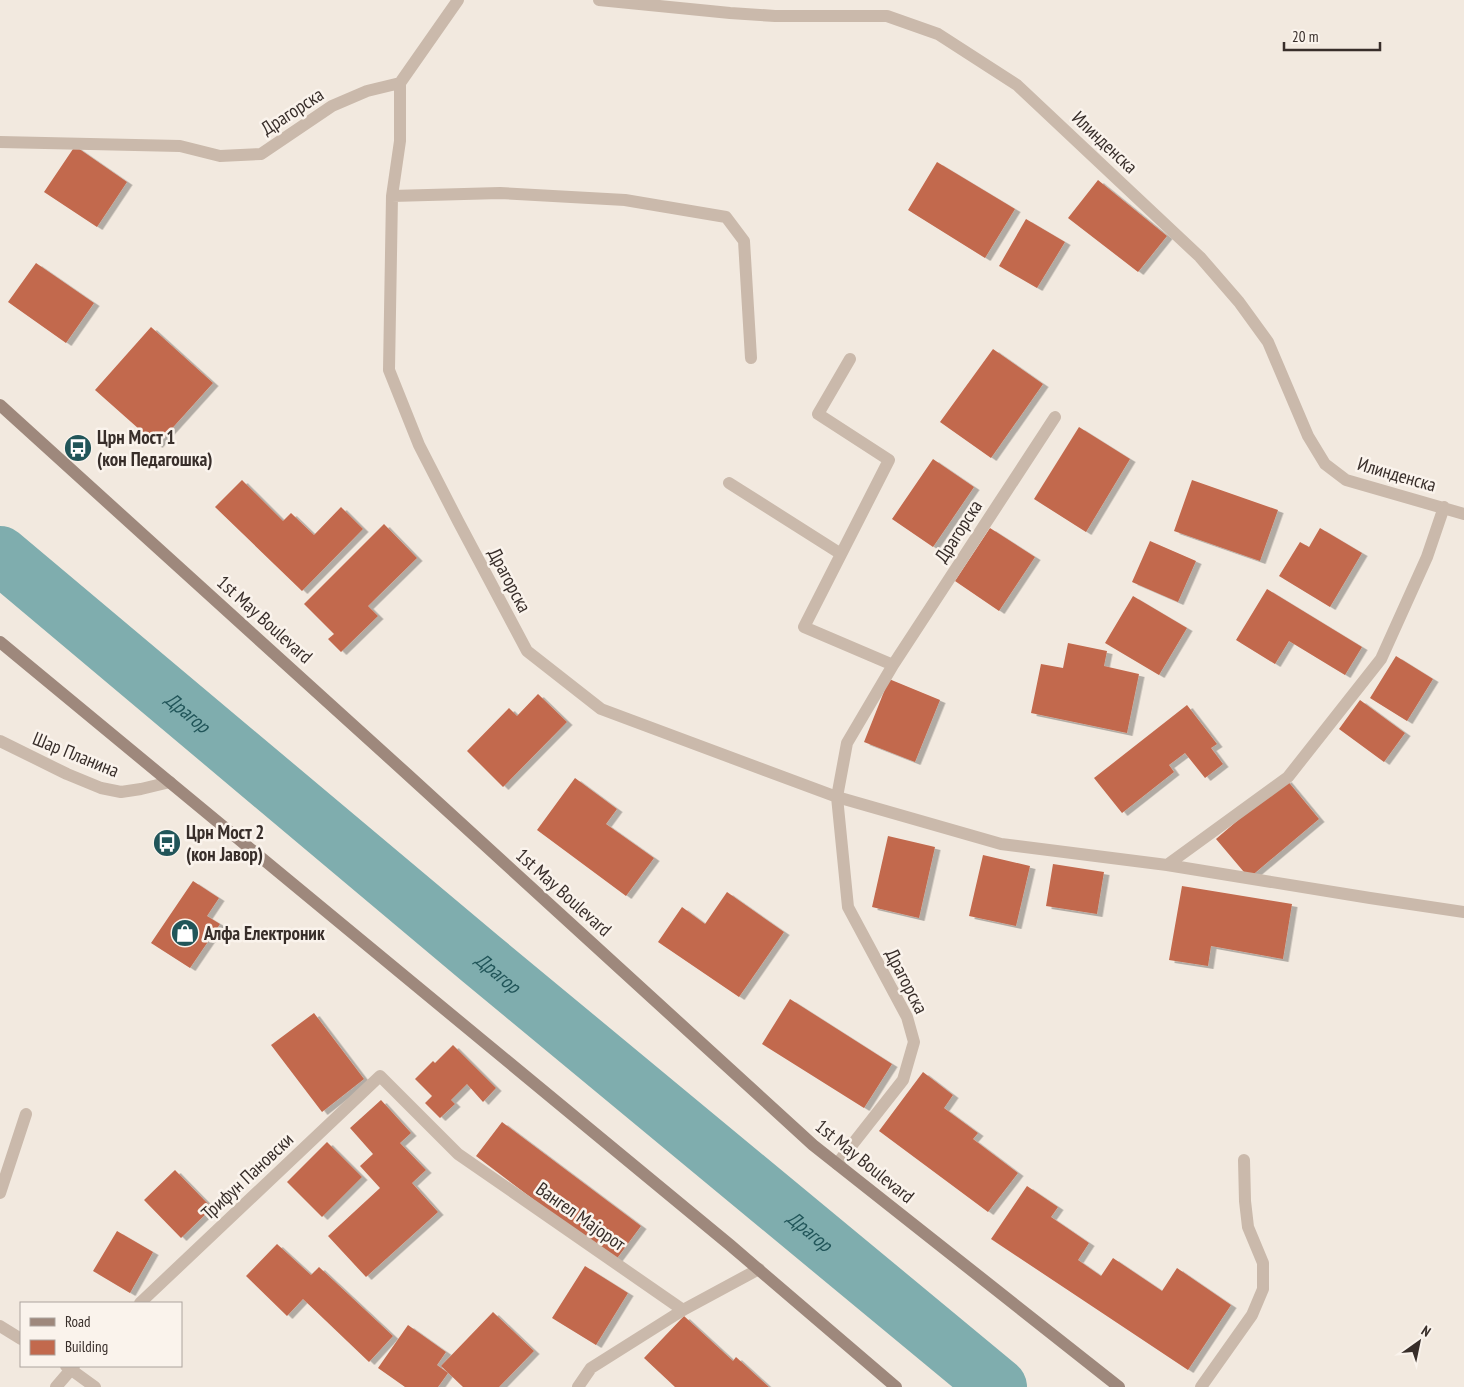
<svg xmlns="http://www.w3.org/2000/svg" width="1464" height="1387" font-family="'PT Sans Narrow',sans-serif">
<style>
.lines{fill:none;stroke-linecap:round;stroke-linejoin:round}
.river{stroke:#7fadae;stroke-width:58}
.building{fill:#c2694d;filter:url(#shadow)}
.minor{stroke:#cab9ab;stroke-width:12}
.tertiary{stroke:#cab9ab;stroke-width:12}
.secondary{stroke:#9e887c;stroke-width:12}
.labels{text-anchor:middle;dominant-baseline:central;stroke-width:5;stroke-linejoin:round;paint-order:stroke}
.street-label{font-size:19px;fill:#382e2a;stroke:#faf3ec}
.poi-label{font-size:19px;font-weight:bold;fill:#382e2a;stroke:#faf3ec;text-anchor:start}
.water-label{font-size:20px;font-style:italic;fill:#215559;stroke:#faf3ec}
</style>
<defs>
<filter id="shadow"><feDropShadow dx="5.5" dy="3" stdDeviation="0" flood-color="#0004"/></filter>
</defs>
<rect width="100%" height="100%" fill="#f2e9df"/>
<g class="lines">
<!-- river -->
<path class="river" id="s1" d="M0,555L481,959L998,1387"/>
</g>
<!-- building -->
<path class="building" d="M75,146L127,182L97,227L44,192Z
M937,162L1015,209L985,258L908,210Z
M1098,180L1167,236L1138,272L1068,218Z
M1026,219L1065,242L1037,288L999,266Z
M36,263L94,303L66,343L8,302Z
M151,327L213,383L157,445L95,390Z
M993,349L1043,384L991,458L940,422Z
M1079,427L1130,459L1086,532L1034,499Z
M933,459L974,487L933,547L892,519Z
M242,480L283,521L291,513L314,535L341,507L363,529L302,591L215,507Z
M1192,480L1278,510L1260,561L1174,531Z
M384,524L417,558L368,606L378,616L341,652L328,639L334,634L304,604Z
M990,528L1035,557L999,611L955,581Z
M1320,528L1362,553L1330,607L1279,576L1300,542L1309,547Z
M1150,541L1196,561L1178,602L1132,582Z
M1267,589L1362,647L1345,675L1289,641L1275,664L1236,640Z
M1133,596L1187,628L1159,675L1105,643Z
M1068,643L1107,651L1104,666L1139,674L1127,733L1031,713L1041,664L1063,668Z
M1396,656L1433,679L1407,721L1370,698Z
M889,679L940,700L915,762L864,742Z
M538,694L567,722L503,787L467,751L509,708L517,716Z
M1360,700L1405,733L1384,762L1339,729Z
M1187,705L1217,744L1211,748L1223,764L1205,778L1185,753L1169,765L1174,772L1122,813L1094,778Z
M575,778L617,809L606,824L654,858L626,896L537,830Z
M1286,779L1319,819L1249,878L1216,839Z
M888,836L935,847L919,918L872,907Z
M983,855L1030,866L1016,926L969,916Z
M1053,864L1104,872L1097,914L1046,906Z
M193,881L219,898L207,916L220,924L190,968L151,943Z
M1182,886L1292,904L1283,959L1211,946L1208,966L1169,960Z
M727,892L784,932L739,997L658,942L682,907L705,924Z
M790,999L892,1064L864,1108L762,1044Z
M314,1013L364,1079L322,1112L271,1045Z
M453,1045L496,1088L483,1102L467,1084L451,1100L455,1104L440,1118L425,1103L432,1096L415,1079L433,1061L435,1063Z
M923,1072L953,1095L944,1108L978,1133L973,1139L1018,1173L988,1212L879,1131Z
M381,1100L411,1133L400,1143L426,1170L412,1183L438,1212L366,1277L328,1236L380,1188L360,1166L373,1154L350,1128Z
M502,1122L641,1226L615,1261L476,1156Z
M327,1142L362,1177L322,1217L287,1182Z
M175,1170L212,1208L181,1238L144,1200Z
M1027,1186L1058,1207L1051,1217L1089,1243L1078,1260L1101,1276L1113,1258L1162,1291L1177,1268L1231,1305L1188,1370L991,1239Z
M117,1231L153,1252L130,1293L93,1271Z
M277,1244L311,1275L319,1267L393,1336L369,1362L303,1299L287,1316L246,1276Z
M585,1266L628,1293L596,1345L552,1318Z
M493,1312L534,1351L499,1387H463L441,1366Z
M684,1316L733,1361L736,1357L769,1387H675L644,1358Z
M408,1325L446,1352L437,1365L448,1373L438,1387H405L378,1368Z"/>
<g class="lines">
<!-- minor -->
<path class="minor" d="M599,0L730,13L775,16H887L938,34L1017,85L1200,257L1239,302L1268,342L1308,436L1325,464L1346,480L1464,514
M400,83V141L392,196L389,370L419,445L458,521L527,651L601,709L837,797L1001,844L1167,865L1370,898L1464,912
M400,83L458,0
M0,142L180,146L220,156L261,154L332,106L367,91L400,83
M392,196L500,193L625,200L726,217L744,241L751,358
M850,359L818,414L889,460L804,627L893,665
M729,483L841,554
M0,741L67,774L101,788L121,792L141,789L170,782
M1167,865L1288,777L1381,659L1427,557L1444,507
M837,1164L903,1080L914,1042L907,1017L848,907L837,797L847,743L893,665L1055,417
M0,1193L26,1114
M140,1303L380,1076L458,1154L683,1310
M56,1387L74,1366
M578,1387L591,1368L683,1310L759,1269
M1201,1387L1252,1315L1263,1289V1263L1248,1227L1245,1201L1244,1160"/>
<!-- tertiary -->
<path class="tertiary" d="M0,1326L21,1339
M66,1366L95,1387"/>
<!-- secondary -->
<path class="secondary" d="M0,405L407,774L813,1145L1119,1387
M0,642L730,1245L896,1387"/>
</g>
<!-- icons -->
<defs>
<symbol id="bus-disc" viewBox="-11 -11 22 22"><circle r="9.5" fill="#215559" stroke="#faf3ec"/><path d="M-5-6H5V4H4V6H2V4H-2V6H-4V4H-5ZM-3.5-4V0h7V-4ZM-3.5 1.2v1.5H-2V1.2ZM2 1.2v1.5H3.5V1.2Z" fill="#fff"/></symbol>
<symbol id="shop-disc" viewBox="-11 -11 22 22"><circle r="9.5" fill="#215559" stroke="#faf3ec"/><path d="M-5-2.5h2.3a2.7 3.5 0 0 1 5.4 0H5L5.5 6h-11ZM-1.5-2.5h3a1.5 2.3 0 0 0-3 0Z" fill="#fff"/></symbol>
</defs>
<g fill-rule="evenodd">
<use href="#bus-disc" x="62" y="432" width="32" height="32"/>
<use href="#bus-disc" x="151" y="827" width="32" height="32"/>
<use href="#shop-disc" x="169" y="917" width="32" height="32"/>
</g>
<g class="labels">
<!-- street labels -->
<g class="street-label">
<text transform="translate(292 111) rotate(-33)">Драгорска</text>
<text transform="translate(1105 142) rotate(43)">Илинденска</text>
<text transform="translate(1397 474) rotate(16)">Илинденска</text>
<text transform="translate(958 531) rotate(-57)">Драгорска</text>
<text transform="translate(510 580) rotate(62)">Драгорска</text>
<text transform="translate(265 619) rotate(42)">1st May Boulevard</text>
<text transform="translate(76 754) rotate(22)">Шар Планина</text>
<text transform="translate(564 892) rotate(42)">1st May Boulevard</text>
<text transform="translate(907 981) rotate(63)">Драгорска</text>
<text transform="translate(865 1161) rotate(39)">1st May Boulevard</text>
<text transform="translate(247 1176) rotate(-43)">Трифун Пановски</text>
<text transform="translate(581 1216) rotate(35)">Вангел Маjорот</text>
</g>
<!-- poi labels -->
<g class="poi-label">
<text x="97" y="437">Црн Мост 1<tspan x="97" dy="22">(кон Педагошка)</tspan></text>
<text x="186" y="832">Црн Мост 2<tspan x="186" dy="22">(кон Јавор)</tspan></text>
<text x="204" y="933">Алфа Електроник</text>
</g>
<!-- water labels -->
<g class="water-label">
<text stroke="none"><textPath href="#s1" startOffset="245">Драгор</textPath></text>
<text stroke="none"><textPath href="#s1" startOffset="650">Драгор</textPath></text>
<text stroke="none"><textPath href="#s1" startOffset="1055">Драгор</textPath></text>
</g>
</g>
<!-- legend -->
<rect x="20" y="1302" width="162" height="65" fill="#faf3ec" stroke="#aca49e"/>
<rect x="30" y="1318" width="25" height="8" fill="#9e887c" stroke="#aca49e"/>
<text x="65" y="1327" font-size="15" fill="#382e2a">Road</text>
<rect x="30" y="1340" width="25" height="15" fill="#c2694d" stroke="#aca49e"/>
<text x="65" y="1352" font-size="15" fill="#382e2a">Building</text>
<!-- north arrow -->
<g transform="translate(1419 1342) rotate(33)" stroke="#faf3ec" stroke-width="4" paint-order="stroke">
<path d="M0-4L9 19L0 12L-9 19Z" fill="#382e2a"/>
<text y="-8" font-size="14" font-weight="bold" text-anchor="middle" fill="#382e2a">N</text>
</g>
<!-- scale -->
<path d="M1284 42v8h96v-8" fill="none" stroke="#382e2a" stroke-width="2.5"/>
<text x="1292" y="42" font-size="15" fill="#382e2a" stroke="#faf3ec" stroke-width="4" paint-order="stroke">20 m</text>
</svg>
